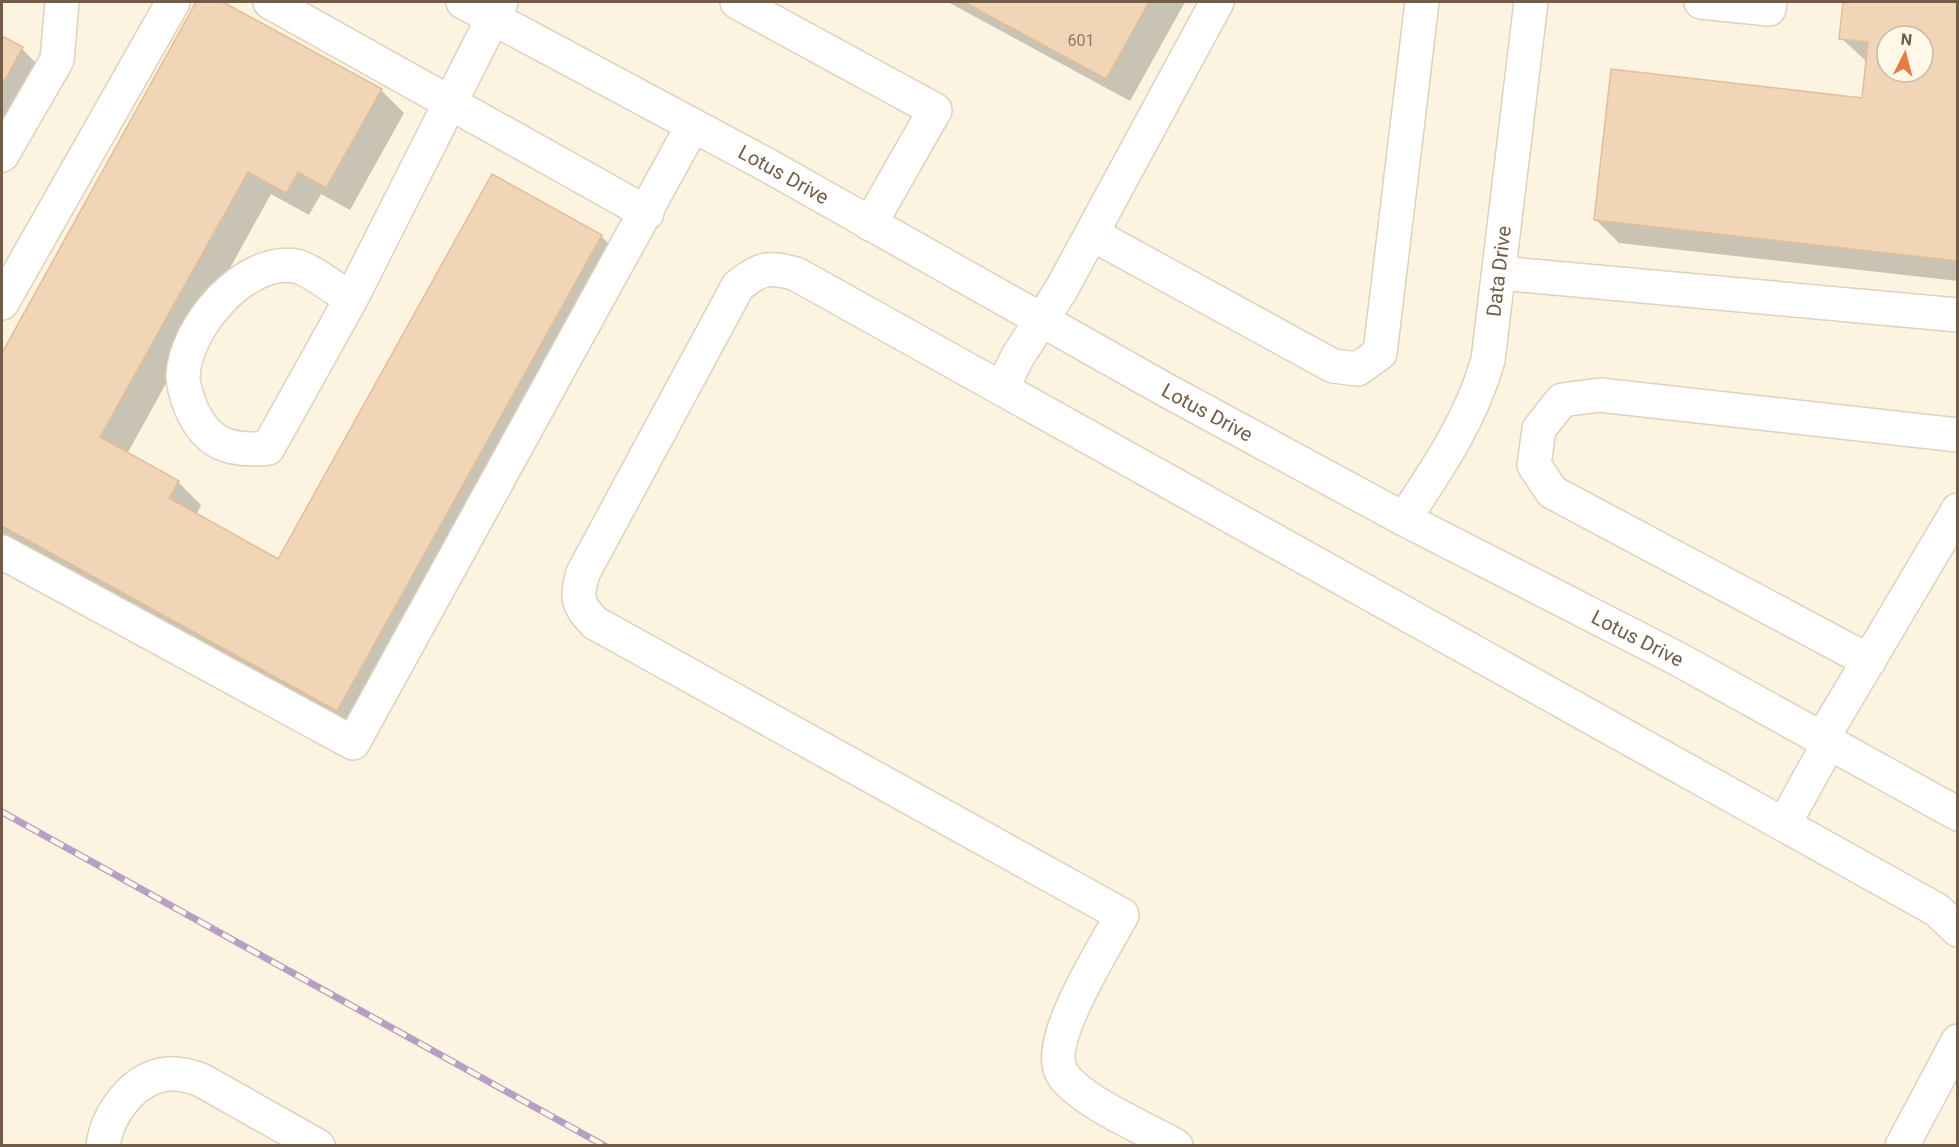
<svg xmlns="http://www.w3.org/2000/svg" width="1959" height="1147" font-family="Roboto,sans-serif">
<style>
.shadow{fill:#0003;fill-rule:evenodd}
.building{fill:#f1d5b7;stroke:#e4bd98;stroke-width:1.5;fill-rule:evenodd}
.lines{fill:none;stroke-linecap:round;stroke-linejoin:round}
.minor-casing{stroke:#e0d1bc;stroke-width:36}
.minor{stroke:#fff;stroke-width:33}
.rail-casing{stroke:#b79fc4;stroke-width:7}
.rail{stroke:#fff8e6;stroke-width:4.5;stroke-dasharray:14;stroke-linecap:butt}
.labels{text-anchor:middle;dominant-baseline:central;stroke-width:4.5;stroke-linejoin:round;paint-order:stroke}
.number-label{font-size:16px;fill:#927a63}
.street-label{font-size:20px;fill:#725c47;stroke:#fff8e6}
</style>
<rect width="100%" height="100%" fill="#fcf4e0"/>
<!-- shadow -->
<path class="shadow" d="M198,2H220L381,90L404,113L350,210L321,194L309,215L271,194L127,454L178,482L201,505L196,515L279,561L601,236L624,259L361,733L2,535V356Z
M948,2H1185L1130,101Z
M1845,2H1958V281L1619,243L1595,219L1863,99L1867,62L1841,38ZM1887,36H1923V72H1887Z
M2,37L22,49L45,72L2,149Z"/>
<!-- building -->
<path class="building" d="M196,2H223L382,89L326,188L298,172L286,193L248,172L100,437L179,481L169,498L278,559L492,174L602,235L337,711L2,526V353Z
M964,2H1149L1106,79Z
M1843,2H1958V261L1594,220L1611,69L1862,98L1868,42L1839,39ZM1887,36H1923V72H1887Z
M2,36L23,47L2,85Z"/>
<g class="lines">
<defs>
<g id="minor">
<path d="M270,2L647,213"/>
<path id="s1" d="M463,2L767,165L1164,389L1404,519L1678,659L1958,814"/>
<path d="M737,2L935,110L870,224"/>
<path d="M1701,2L1769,9L1770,2"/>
<path d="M2,155L57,60L62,2"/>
<path d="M1092,234L1333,366L1358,369L1380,353L1422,2"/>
<path d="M1500,273L1958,315"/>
<path d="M351,299C338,291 310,269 296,266C244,257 184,329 183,377C183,386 188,400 191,408C207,444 229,452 268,448L351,299L501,2"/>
<path d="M2,303L173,2"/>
<path d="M1002,388L1018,356L1061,290L1217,2"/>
<path id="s2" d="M1404,519C1438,468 1471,420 1488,360L1531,2"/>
<path d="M2,552L353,743L692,127"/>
<path d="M1869,661L1552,492L1534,465L1539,429L1562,400L1600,395L1958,435"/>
<path d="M1822,739L1958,510"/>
<path d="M1784,824L1829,743"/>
<path d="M103,1146C107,1114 134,1077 168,1074C180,1073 190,1076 201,1080L318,1146"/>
<path d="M1176,1146C1146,1129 1082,1102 1063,1075C1041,1044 1106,946 1122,915L595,623C577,605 576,598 583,573L738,286C760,268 769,266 796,274L1937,910L1958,930"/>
<path d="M1902,1146L1958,1041"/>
</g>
</defs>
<!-- minor casing -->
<use href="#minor" class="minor-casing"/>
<!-- minor -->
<use href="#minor" class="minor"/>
<defs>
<path id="rail" d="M2,812L605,1146"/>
</defs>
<!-- rail casing -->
<use href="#rail" class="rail-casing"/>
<!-- rail -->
<use href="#rail" class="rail"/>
</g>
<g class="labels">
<!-- number labels -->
<g class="number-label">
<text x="1081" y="40">601</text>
</g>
<!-- street labels -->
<g class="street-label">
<text stroke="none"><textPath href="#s1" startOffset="364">Lotus Drive</textPath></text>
<text stroke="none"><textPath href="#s2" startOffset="270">Data Drive</textPath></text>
<text stroke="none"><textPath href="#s1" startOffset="850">Lotus Drive</textPath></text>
<text stroke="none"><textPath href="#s1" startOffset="1336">Lotus Drive</textPath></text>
</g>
</g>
<!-- border -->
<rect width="1959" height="1147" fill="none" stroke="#725c47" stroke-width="6"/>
<!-- north arrow -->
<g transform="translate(1905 54) rotate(6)"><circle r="28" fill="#fff8e6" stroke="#c7baa6" stroke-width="1.5"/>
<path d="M0-4.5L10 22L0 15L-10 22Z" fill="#e77b43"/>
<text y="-9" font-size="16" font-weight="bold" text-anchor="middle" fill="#725c47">N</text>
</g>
</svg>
